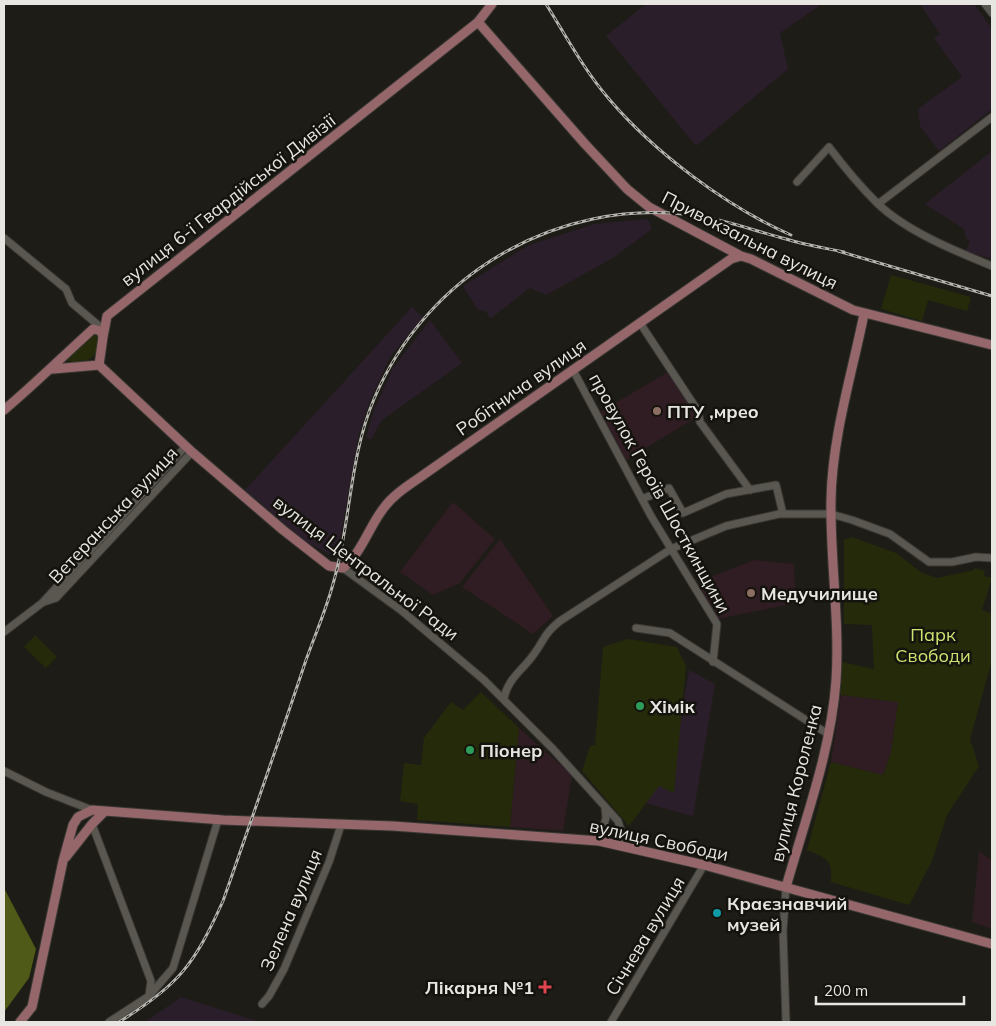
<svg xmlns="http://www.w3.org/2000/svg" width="996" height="1026" font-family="Mulish,sans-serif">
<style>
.industrial{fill:#2b1e2b}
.education{fill:#2f1d23}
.green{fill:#252b0a}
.forest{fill:#4f5a18}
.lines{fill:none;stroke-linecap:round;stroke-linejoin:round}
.minor-casing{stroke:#393834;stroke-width:9}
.major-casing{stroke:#393834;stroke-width:11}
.minor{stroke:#595750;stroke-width:7}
.major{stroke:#95676a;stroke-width:9}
.rail-casing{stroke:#b6b4af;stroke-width:3}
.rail{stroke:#15130d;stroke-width:1;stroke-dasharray:4;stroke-linecap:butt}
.education-dot{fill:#8d6e63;stroke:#15130d;stroke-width:2}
.leisure-dot{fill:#2e9e5b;stroke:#15130d;stroke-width:2}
.culture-dot{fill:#0f9aa8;stroke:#15130d;stroke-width:2}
.health-dot{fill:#e0444e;stroke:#15130d;stroke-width:2}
.labels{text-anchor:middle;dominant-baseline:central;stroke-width:5;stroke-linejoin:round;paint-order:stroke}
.street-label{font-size:18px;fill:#e8e6e2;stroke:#15130d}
.poi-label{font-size:18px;font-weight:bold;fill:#e8e6e2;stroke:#15130d;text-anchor:start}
.park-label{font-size:18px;fill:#cde371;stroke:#15130d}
</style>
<rect width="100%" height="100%" fill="#1e1c16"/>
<!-- industrial -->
<path class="industrial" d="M646,4H822L780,33L788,69L696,146L606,36Z
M920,4H974L992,29V109L939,151L920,126L918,109L962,77L934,38L940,34Z
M992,151V259L965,251L970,242L966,238L964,229L925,204Z
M648,219L652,229L613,258L546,295L530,288L490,319L486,311L478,310L463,286L529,245L595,224Z
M412,307L423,317L390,357L369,403L359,433L337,558L306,542L245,490Z
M430,320L462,363L382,420L371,440L366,437L374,410L393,368Z
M689,670L715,684L693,816L645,803L674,760Z
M181,997L260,1022H145Z"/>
<!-- education -->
<path class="education" d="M668,372L697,417L626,460L600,412Z
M453,502L495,539L460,583L433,595L400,572Z
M500,539L553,616L533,634L462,587Z
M754,560L794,564L796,603L718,619L698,586L700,581Z
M841,695L898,702L891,753L883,775L831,762Z
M519,728L572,775L563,831L510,827Z
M979,851L992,860V929L972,922Z"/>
<!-- green -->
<path class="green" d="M891,275L971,297L967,311L928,300L922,321L881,309Z
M95,333C110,349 84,371 65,359Z
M852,537L896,553L922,573L938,578L974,570V568L985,571L984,576L992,578L982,610L992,614V660L970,739L979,766L947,815L932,861L909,905L831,882C833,860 827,858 807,850L831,762L883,775L891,753L898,702L841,695L842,662L874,669L872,625L844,624V540Z
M35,635L57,657L46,668L24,647Z
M628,639L677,647L686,666L674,793L659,786L629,826L582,771L590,746L595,745L603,647Z
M481,692L519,728L510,827L417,820L418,804L400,801L404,763L421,765L424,738L451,702L463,710Z"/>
<!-- forest -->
<path class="forest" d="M4,888L36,949L29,978L4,1012Z"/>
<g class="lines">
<defs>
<path id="minor" d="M985,4L992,13
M797,182L829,147C844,167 860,186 877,203C906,231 955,251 992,266
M878,204L992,117
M4,238L66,289L72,303L98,325
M640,323L698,411L700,422L750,490
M573,370L651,516L717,624L713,662
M642,499L669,488L683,513L726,494L776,485L783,514
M343,568L402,611L484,680L553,749L618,821L626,846
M44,602L56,598L192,452
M636,628L670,633L828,734
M4,632L42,603L186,446
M504,699C507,679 523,670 534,654C545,639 543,635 560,621L671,549L726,526L779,514H831L852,520L890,534L929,562H952L976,557L992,558
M4,771L46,792L92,810
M92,824L151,981L149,996L109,1022
M599,841L606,818L605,807
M149,996L173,968L218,820
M262,1004L269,996L284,969L329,862L341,825
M611,1022L704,865
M786,1022L783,931L786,887"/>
<path id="major" d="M478,22L585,144L627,189L649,207L741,256L751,259L853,310L992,345
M103,337L107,316L478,22L492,4
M99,365L192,452L283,530L329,566L343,568C361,554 369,527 383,509C392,496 406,487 419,478L731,259L741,256
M53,369L99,365
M4,410C35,384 63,356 93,329L101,331L103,337L99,365
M66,857L92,824L105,811
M786,887C805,820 831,751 836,681C840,621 830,560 831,500C832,437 852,374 864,314
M20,1022L32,1007L63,861L73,825L78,817L92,810L223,820L393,826L599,841L704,865L992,944"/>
</defs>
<!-- minor casing -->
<use href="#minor" class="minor-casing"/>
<!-- major casing -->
<use href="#major" class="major-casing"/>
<!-- minor -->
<use href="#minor" class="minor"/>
<!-- major -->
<use href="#major" class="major"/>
<defs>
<path id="rail" d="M546,4C566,36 584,70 609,99C654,152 727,207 791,235
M838,251L992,296
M119,1022C179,985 194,965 223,901C251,821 279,741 306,660C315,635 326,610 333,584C351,523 349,458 374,399C427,274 557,198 692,215C725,219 754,231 786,239C805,245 825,248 844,252"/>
</defs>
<!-- rail casing -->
<use href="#rail" class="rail-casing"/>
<!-- rail -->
<use href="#rail" class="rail"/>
</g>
<!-- markers -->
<g class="education-dot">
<circle cx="657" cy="411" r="5"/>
<circle cx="751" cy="593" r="5"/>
</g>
<g class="leisure-dot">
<circle cx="640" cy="706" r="5"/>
<circle cx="470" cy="750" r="5"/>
</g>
<circle class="culture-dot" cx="717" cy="913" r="5"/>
<path class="health-dot" d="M542.5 979.5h5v5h5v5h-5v5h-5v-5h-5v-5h5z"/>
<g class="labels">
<!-- street labels -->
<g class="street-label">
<text transform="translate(228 200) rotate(-38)">вулиця 6-ї Гвардійської Дивізії</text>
<text transform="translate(750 240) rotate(27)">Привокзальна вулиця</text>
<text transform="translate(521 387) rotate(-35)">Робітнича вулиця</text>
<text transform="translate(660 493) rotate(61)">провулок Героїв Шосткинщини</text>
<text transform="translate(113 515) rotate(-47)">Ветеранська вулиця</text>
<text transform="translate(366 568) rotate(37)">вулиця Центральної Ради</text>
<text transform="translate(796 783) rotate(-76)">вулиця Короленка</text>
<text transform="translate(659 840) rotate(12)">вулиця Свободи</text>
<text transform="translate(291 910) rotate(-67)">Зелена вулиця</text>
<text transform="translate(645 936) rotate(-59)">Січнева вулиця</text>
</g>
<!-- poi labels -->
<g class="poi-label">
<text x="667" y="411">ПТУ ,мрео</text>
<text x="761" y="593">Медучилище</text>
<text x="650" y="706">Хімік</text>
<text x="480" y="750">Піонер</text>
<text x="727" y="903">Краєзнавчий<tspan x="727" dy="21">музей</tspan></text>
<text x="534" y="987" text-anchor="end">Лікарня №1</text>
</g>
<!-- park labels -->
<g class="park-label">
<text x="933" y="634">Парк<tspan x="933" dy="21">Свободи</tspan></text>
</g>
</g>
<!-- border -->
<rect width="996" height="1026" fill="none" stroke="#e8e6e2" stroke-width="10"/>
<!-- scale -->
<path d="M816 996v8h148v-8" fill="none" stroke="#e8e6e2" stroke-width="2.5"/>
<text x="824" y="996" font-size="15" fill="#e8e6e2" stroke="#15130d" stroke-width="4" paint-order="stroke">200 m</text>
</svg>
